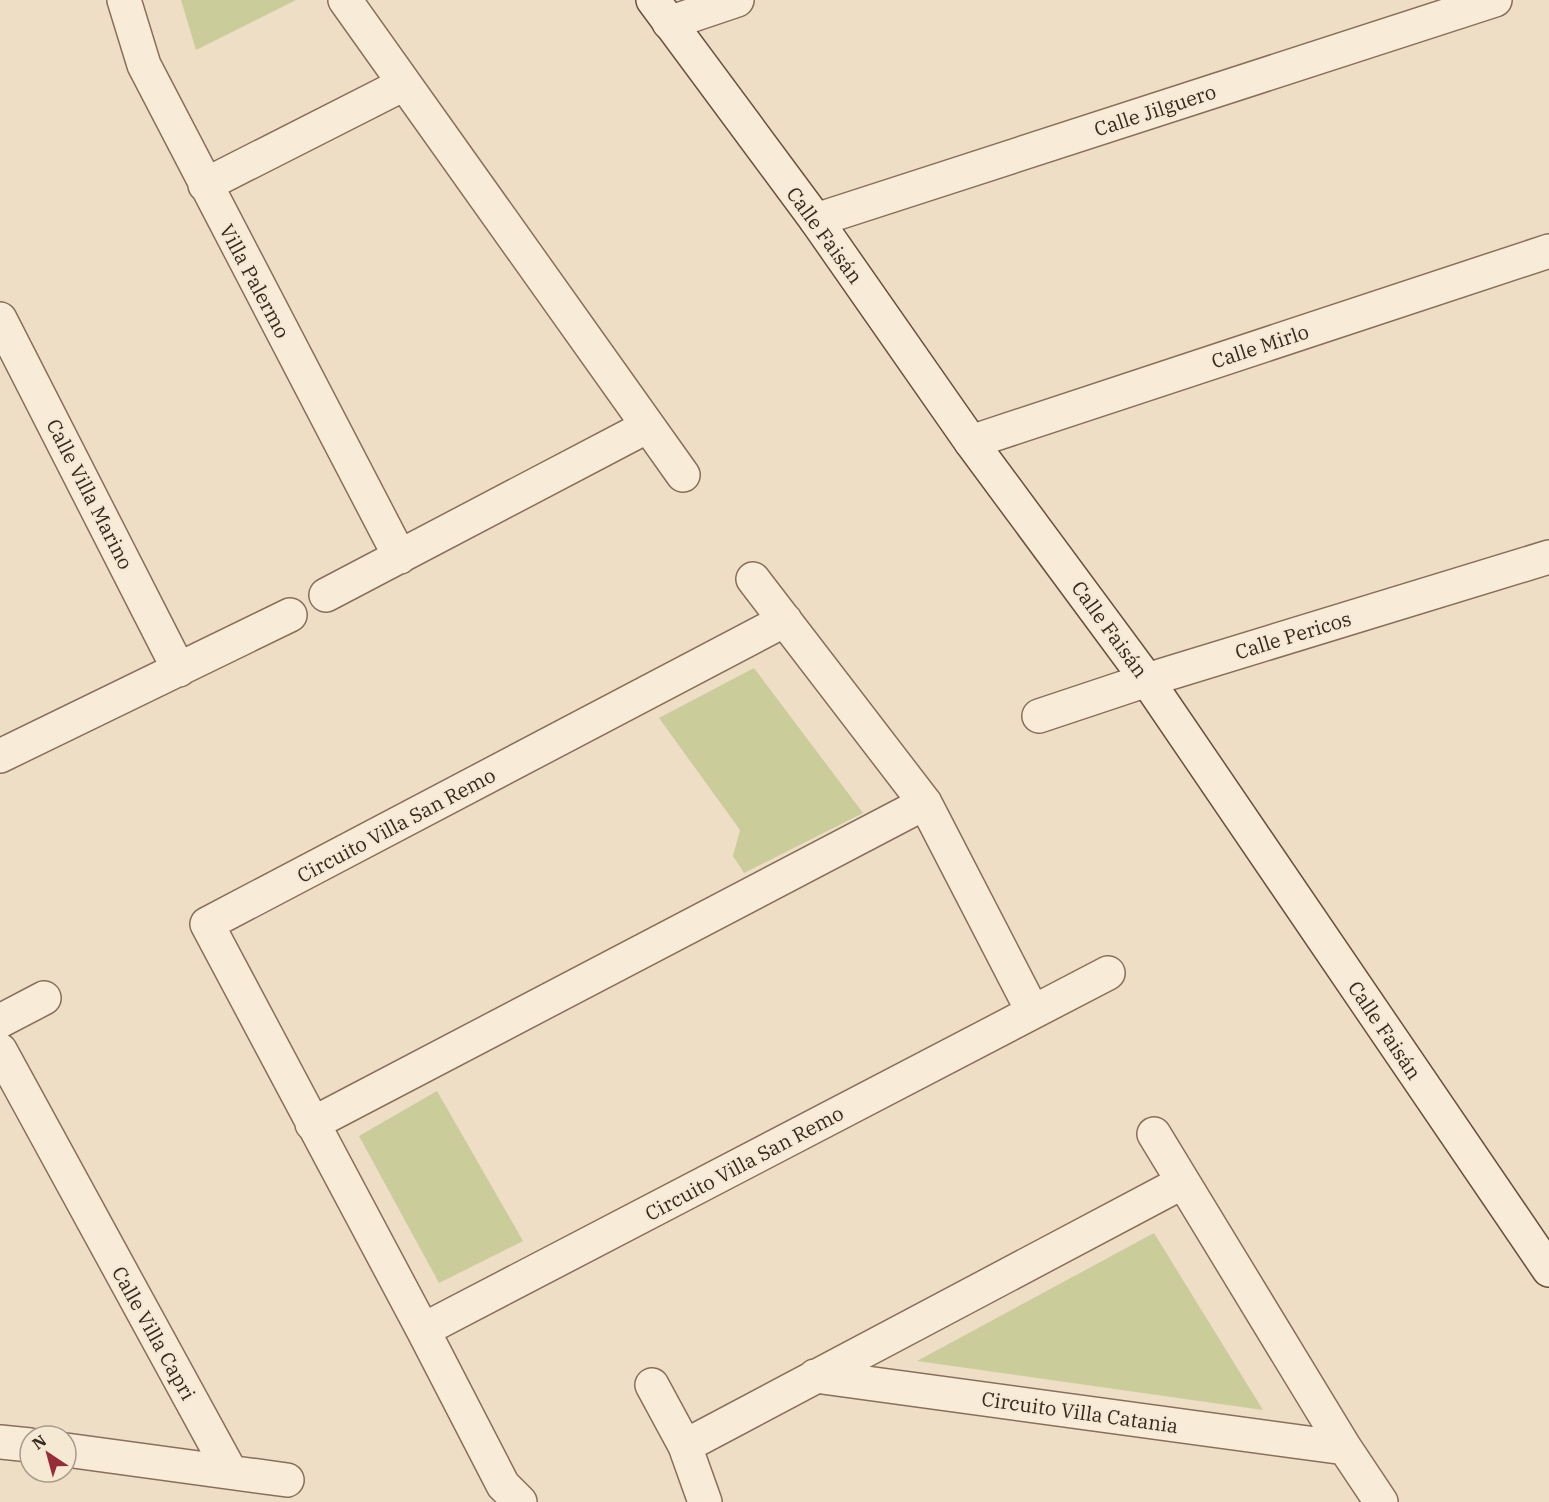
<svg xmlns="http://www.w3.org/2000/svg" width="1549" height="1502" font-family="'IBM Plex Serif',serif">
<style>
.green{fill:#cacc99}
.lines{fill:none;stroke-linecap:round;stroke-linejoin:round}
.street-casing{stroke:#886f5b;stroke-width:36}
.secondary-casing{stroke:#6a503e;stroke-width:36}
.street{stroke:#f8ecd8;stroke-width:33}
.secondary{stroke:#f8ecd8;stroke-width:33}
.labels{text-anchor:middle;dominant-baseline:central;stroke-width:4.5;stroke-linejoin:round;paint-order:stroke}
.street-label{font-size:20px;fill:#38291f;stroke:#f5e9d4}
</style>
<rect width="100%" height="100%" fill="#eddec5"/>
<!-- green -->
<path class="green" d="M181,0H296L196,50Z
M754,668L863,813L744,873L733,856L740,830L659,718Z
M437,1091L523,1241L439,1283L359,1136Z
M1154,1233L1263,1410L917,1361Z"/>
<g class="lines">
<defs>
<path id="street" d="M124,0L144,65L400,557
M345,0L683,475
M669,23L737,0
M205,185L404,84
M816,220L1495,0
M0,319L179,670
M971,442L1549,251
M753,579L925,803L1033,1012
M326,595L648,426
M1039,716L1147,680L1549,557
M0,756L290,615
M0,1021L44,998
M0,1050L230,1471
M312,1124L925,803
M1154,1134L1345,1448L1381,1502
M423,1330L1108,973
M815,1376L1345,1448
M652,1385L685,1446L705,1502
M0,1442L30,1445
M685,1446L1183,1182
M66,1450L287,1480
M520,1502L503,1485L423,1330L207,924L785,620"/>
<path id="secondary" d="M653,0L816,220L971,442L1147,680L1549,1270"/>
</defs>
<!-- street casing -->
<use href="#street" class="street-casing"/>
<!-- secondary casing -->
<use href="#secondary" class="secondary-casing"/>
<!-- street -->
<use href="#street" class="street"/>
<!-- secondary -->
<use href="#secondary" class="secondary"/>
</g>
<g class="labels">
<!-- street labels -->
<g class="street-label">
<text transform="translate(1155 110) rotate(-18)">Calle Jilguero</text>
<text transform="translate(825 235) rotate(54)">Calle Faisán</text>
<text transform="translate(255 281) rotate(62)">Villa Palermo</text>
<text transform="translate(1260 346) rotate(-18)">Calle Mirlo</text>
<text transform="translate(90 494) rotate(63)">Calle Villa Marino</text>
<text transform="translate(1110 629) rotate(54)">Calle Faisán</text>
<text transform="translate(1293 635) rotate(-17)">Calle Pericos</text>
<text transform="translate(396 825) rotate(-28)">Circuito Villa San Remo</text>
<text transform="translate(1385 1030) rotate(56)">Calle Faisán</text>
<text transform="translate(744 1163) rotate(-28)">Circuito Villa San Remo</text>
<text transform="translate(154 1333) rotate(61)">Calle Villa Capri</text>
<text transform="translate(1080 1412) rotate(8)">Circuito Villa Catania</text>
</g>
</g>
<!-- north arrow -->
<g transform="translate(48 1454) rotate(324)"><circle r="28" fill="#f5e9d4" stroke="#a99c8c" stroke-width="1.5"/>
<path d="M0-4.5L10 22L0 15L-10 22Z" fill="#962c37"/>
<text y="-9" font-size="16" font-weight="bold" text-anchor="middle" fill="#38291f">N</text>
</g>
</svg>
